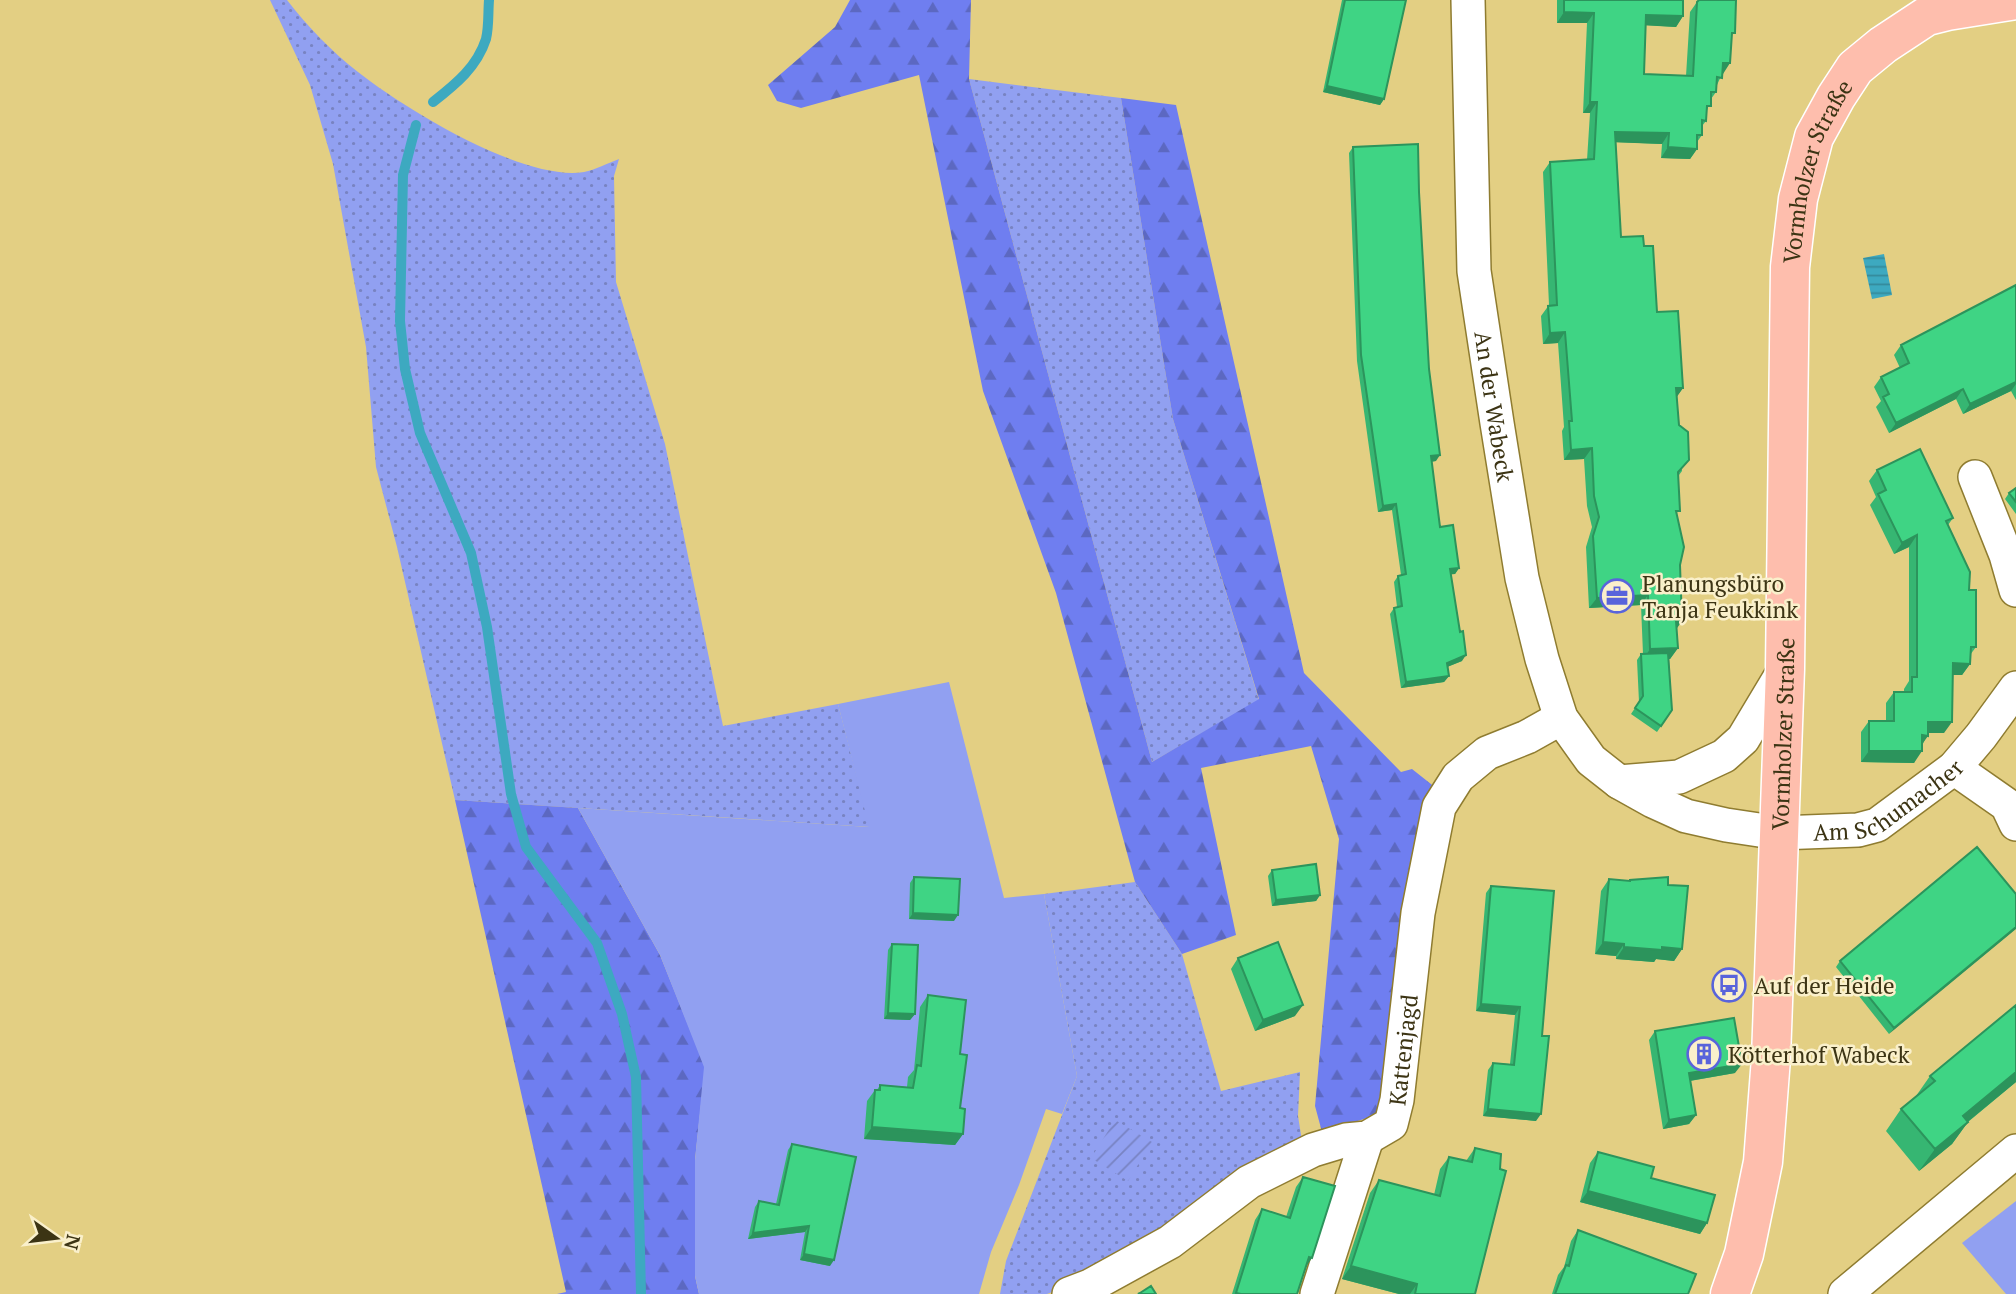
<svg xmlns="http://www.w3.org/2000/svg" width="2016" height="1294" font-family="'PT Serif',serif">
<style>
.grass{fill:url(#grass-dots)}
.forest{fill:url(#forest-firs)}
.park{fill:#91a0f1}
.garden{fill:url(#garden-furrows)}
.water{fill:url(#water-rules)}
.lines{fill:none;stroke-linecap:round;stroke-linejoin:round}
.stream{stroke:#3da9c0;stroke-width:10}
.minor-casing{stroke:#8f7c30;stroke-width:36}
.major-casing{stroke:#fff;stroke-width:41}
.minor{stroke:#fff;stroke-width:33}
.major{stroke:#febead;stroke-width:38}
.wall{fill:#36b672}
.shaded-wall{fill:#2c945c}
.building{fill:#3fd484;stroke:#2c945c;stroke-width:2}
.labels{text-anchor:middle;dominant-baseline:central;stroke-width:5;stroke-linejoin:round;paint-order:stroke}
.street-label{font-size:23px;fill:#3c3414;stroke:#faf0cb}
.poi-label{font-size:23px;fill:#3c3414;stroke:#faf0cb;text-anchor:start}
</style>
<defs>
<pattern id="grass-dots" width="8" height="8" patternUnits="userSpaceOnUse" patternTransform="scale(1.75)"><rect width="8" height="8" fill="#91a0f1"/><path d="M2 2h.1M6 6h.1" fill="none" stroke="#7883c2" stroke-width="1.8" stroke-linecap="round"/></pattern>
<pattern id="forest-firs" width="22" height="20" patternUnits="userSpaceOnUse" patternTransform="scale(1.75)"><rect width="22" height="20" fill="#6f7ef0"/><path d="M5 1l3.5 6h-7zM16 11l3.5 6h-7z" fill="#5c68c1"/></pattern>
<pattern id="garden-furrows" width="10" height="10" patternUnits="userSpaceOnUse" patternTransform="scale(1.75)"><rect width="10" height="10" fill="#91a0f1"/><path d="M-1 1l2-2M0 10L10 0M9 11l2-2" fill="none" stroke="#7883c2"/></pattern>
<pattern id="water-rules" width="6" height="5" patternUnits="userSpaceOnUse" patternTransform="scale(1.75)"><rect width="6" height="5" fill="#3da9c0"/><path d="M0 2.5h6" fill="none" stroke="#348a9b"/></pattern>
</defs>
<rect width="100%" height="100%" fill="#e3cf83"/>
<!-- grass -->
<path class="grass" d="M270,0H287C308,27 331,51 358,72C405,109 524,182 584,172C595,170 608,163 619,159L614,176L616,282L665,444L723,726L838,704L870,827L455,800L397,547L376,467L366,347L333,164L310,85Z
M969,79L1121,98L1173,419L1259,700L1152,762Z
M1135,882L1182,954L1221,1091L1300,1072L1298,1116L1302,1141L1082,1281L1047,1294H1000L1006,1261L1077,1076L1044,894Z"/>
<!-- forest -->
<path class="forest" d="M850,0H971L969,79L1152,762L1259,699L1173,419L1121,98L1176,105L1304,673L1401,772L1412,769L1436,788L1410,902L1377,1115L1322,1132L1315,1106L1339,839L1311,746L1201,768L1236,935L1182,954L1135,882L1056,593L983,391L919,75L801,108L777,101L768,85L835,27Z
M455,800L578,808L660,955L705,1067L695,1160V1276L699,1294H557L566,1292Z"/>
<!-- park -->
<path class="park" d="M949,682L1004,898L1044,894L1077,1076L1062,1114L1046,1109L1019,1185L991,1252L979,1294H699L695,1276V1160L704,1067L660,955L578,808L869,827L838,704Z
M2016,1201V1294H2006L1962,1243Z"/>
<!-- garden -->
<path class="garden" d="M1115,1120L1152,1142L1128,1181L1091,1158Z"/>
<!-- water -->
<path class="water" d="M1884,254L1892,295L1872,299L1863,258Z"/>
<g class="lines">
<!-- stream -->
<path class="stream" d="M433,102C456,84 477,67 486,39C489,27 488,12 489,0
M416,125L403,175L400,321L405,369L420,433L471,553L487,627L511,794L526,847L597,943L622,1014L636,1077L641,1294"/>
<defs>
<g id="minor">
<path id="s1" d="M1468,0L1474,271L1497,423L1522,578L1542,659L1561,718L1591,760L1619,782L1653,801L1686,816L1726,825L1779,833L1858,830L1877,825L1954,768L1981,736L2016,688"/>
<path d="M1975,477L2006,555L2016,590"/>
<path d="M1954,768L2007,805L2016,824"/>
<path d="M1619,782L1679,777L1724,756L1743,739L1785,669"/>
<path id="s2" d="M1069,1294L1090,1286L1170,1242L1249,1182L1313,1150L1346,1140L1367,1138L1391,1124L1397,1100L1418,913L1439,807L1458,777L1487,753L1527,737L1561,718"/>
<path d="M1317,1294L1367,1138"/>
<path d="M1845,1294L2016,1151"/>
</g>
<g id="major">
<path id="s3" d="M1730,1294L1744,1254L1763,1162L1771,1058L1785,669L1790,267L1798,199L1814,137L1836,97L1855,68L1883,45L1927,16L1947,11L2016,0"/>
</g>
</defs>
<!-- minor casing -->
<use href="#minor" class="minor-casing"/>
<!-- major casing -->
<use href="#major" class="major-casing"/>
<!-- minor -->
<use href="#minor" class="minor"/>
<!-- major -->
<use href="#major" class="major"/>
</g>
<!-- wall -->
<path class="wall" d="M1342,0H1406L1384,99L1380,105L1323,92Z
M1557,0H1683V16L1676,27L1646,25L1644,74L1686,76L1690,12L1697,2L1731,38L1722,74L1717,85L1716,92L1711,99L1706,113V121L1702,126V135L1697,142V149L1690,159L1661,158L1662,144L1616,142L1621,237L1644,246L1657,312L1683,388L1677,396L1682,471L1679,475L1677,515L1680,565L1676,629L1678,648L1670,659H1669L1672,710L1657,732L1631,714L1639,702L1637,660L1641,654H1643L1641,605L1589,608L1586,547L1592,527L1587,506L1584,459L1564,460L1562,431L1564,427L1558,343L1543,344L1541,316L1549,305L1543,172L1550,162L1587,160L1590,113H1583L1587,23H1557Z
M1353,147L1419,192L1429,369L1436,461L1431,462L1440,527L1459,568L1455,574H1451L1462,661L1447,667L1449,676L1444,682L1401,688L1390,614L1394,608L1397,607L1394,582L1398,576L1401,575L1392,510L1378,512L1357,361L1349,153Z
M2016,285V400L2011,391L1963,414L1956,399L1889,433L1876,407L1881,401L1874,387L1881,377L1900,368L1894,355L1901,345Z
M1877,470L1953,518L1948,525L1969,590L1976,647L1970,655V664L1962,675H1953L1944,733H1928L1914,763L1861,762V732L1869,721H1886V703L1894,692H1904V689L1909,681V547L1894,554L1870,505L1876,497L1869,481Z
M2016,488V514L2005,499L2009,493Z
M1272,870L1320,895L1316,901L1272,906L1268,876Z
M914,877L954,921L909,919L910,883Z
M1609,879L1629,881L1630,880L1668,885L1682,949L1674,961L1656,959L1654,962L1616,959V956L1595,954L1601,891Z
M1491,886L1542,1036L1536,1121L1483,1116L1488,1070L1493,1063L1510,1064L1515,1015L1476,1011L1486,893Z
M2016,894L1889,1034L1836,967L1840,961Z
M892,944L915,1014L910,1020L884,1019L888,950Z
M1238,958L1295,1016L1255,1031L1231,969Z
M928,995L960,1054V1108L963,1134L955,1145L864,1139L867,1101L875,1090H877L880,1085L907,1087L908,1077L914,1070L920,1007Z
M1655,1031L1735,1073L1690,1081L1696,1115L1689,1124L1663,1129L1649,1040Z
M1930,1076L2016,1082L1968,1122L1952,1144L1919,1171L1886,1131L1901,1109L1916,1096Z
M792,1144L830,1266L800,1260L805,1232L748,1239L755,1207L759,1201L776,1204L788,1150Z
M1475,1148V1294H1399L1342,1279L1370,1193L1379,1180L1434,1195L1440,1169L1449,1157L1466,1161Z
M1598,1152L1651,1178L1707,1223L1700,1234L1580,1202L1590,1163Z
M1303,1177L1305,1268L1297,1294H1232L1255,1220L1262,1209L1286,1217L1296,1187Z
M1578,1230L1688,1294H1552L1558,1275L1564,1267L1571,1241Z"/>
<!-- shaded-wall -->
<path class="shaded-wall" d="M1564,12L1594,13L1587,23H1557Z
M1646,15L1683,16L1676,27L1639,25Z
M1723,63H1730L1723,74Z
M1327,86L1384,99L1380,105L1323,92Z
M1590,102H1597L1590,113H1583Z
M1615,132L1669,133L1662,144L1608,142Z
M1668,147L1697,149L1690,159L1661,158Z
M1565,332L1558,343L1543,344L1550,333Z
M2016,382V384L2011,391L1963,414L1970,404Z
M1676,388H1683L1676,398Z
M1963,389L1956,399L1889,433L1896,423Z
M1592,448L1584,459L1564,460L1571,450Z
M1440,455L1436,461L1426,462L1431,456Z
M1396,504L1392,510L1378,512L1383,506Z
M1917,535L1909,547L1894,554L1902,543Z
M1459,568L1455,574L1446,575L1450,569Z
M1648,595L1641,605L1589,608L1597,598Z
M1676,621H1682L1675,631Z
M1678,648L1670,659L1643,660L1650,649Z
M1466,655L1462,661L1442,669L1447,663Z
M1953,663L1970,664L1962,675H1945Z
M1449,676L1444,682L1401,688L1406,682Z
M1928,722H1952L1944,733H1920Z
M1922,735L1928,736L1920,747Z
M1869,751H1922L1914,763L1861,762Z
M1320,895L1316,901L1272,906L1276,900Z
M913,913L958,915L954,921L909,919Z
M2016,927V929L1889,1034L1894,1028Z
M1603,942L1624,944L1616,956L1595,954Z
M1624,947H1662L1682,949L1674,961L1656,959L1654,962L1616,959Z
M1481,1004L1520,1007L1515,1015L1476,1011Z
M1303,1005L1295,1016L1255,1031L1263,1020Z
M888,1013L915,1014L910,1020L884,1019Z
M1742,1064L1735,1073L1683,1082L1689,1073Z
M2016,1072V1082L1948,1138L1963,1116Z
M1488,1109L1541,1114L1536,1121L1483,1116Z
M1696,1115L1689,1124L1663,1129L1669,1120Z
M1968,1122L1952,1144L1919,1171L1935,1149Z
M872,1127L963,1134L955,1145L864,1139Z
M1588,1191L1707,1223L1700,1234L1580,1202Z
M809,1226L805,1232L748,1239L753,1233Z
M804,1254L834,1260L830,1266L800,1260Z
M1309,1257L1312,1258L1305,1268Z
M1351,1266L1417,1284L1410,1294H1399L1342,1279Z"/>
<!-- building -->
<path class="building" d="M1345,0H1406L1384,99L1327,86Z
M1564,0H1683V16L1646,15L1644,74L1693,76L1697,2L1699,0H1736L1735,33H1732L1730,63H1723L1722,78L1717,77L1716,92H1711V106H1707L1706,121L1702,120V135H1697V149L1668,147L1669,133L1615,132L1621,237L1643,236L1644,246H1653L1657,312L1678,311L1683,388H1676L1679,425L1688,432L1689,460L1678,472L1680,511H1676L1684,547L1680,565L1682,621H1676L1678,648L1650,649L1648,595L1597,598L1593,536L1599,517L1594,496L1592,448L1571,450L1569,421H1572L1565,332L1550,333L1548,306L1557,305L1550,162L1594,159L1597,102H1590L1594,13L1564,12Z
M1418,144L1419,192L1429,369L1440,455L1431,456L1440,527L1453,525L1459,568L1450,569L1460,632L1463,631L1466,655L1447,663L1449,676L1406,682L1394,608L1402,606L1398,576L1406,574L1396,504L1383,506L1361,355L1353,147Z
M2016,285V382L1970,404L1963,389L1896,423L1883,397L1889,394L1881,377L1909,363L1901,345Z
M1920,449L1953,518L1946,521L1970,572L1969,590H1976V647H1971L1970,664L1953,663L1952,722H1928V736L1922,735V751H1869V721H1894V692H1912V677H1917V535L1902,543L1878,494L1886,490L1877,470Z
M2016,488V502L2009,493Z
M1668,653L1672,710L1661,726L1635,708L1643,696L1641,654Z
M1977,847L2016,894V927L1894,1028L1840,961Z
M1316,864L1320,895L1276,900L1272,870Z
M914,877L960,879L958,915L913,913Z
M1668,877V885L1688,886L1682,949L1662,947V950L1624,947V944L1603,942L1609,879L1630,881V880Z
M1491,886L1554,891L1542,1036H1549L1541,1114L1488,1109L1493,1063L1514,1065L1520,1007L1481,1004Z
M1278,942L1303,1005L1263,1020L1238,958Z
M892,944L918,945L915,1014L888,1013Z
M928,995L966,1000L960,1054L967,1055L960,1108L965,1109L963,1134L872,1127L875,1090H880V1085L913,1088L917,1065L921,1066Z
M2016,1005V1072L1963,1116L1968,1122L1935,1149L1901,1109L1935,1081L1930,1076Z
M1734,1018L1742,1064L1689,1073L1696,1115L1669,1120L1655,1031Z
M792,1144L856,1157L834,1260L804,1254L809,1226L753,1233L759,1201L779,1205Z
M1475,1148L1501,1154L1500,1169L1506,1171L1475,1294H1415L1417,1284L1351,1266L1379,1180L1440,1196L1449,1157L1472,1162Z
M1598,1152L1654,1167L1651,1178L1715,1195L1707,1223L1588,1191Z
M1303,1177L1335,1186L1312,1258L1309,1257L1297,1294H1241L1236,1293L1262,1209L1290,1218Z
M1578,1230L1696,1274L1688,1294H1555L1566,1265L1569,1266Z
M1151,1286L1156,1294H1138L1140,1293Z"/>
<!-- icons -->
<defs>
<symbol id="office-ring" viewBox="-11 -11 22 22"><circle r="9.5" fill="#faf0cb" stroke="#5964db" stroke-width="1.5"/><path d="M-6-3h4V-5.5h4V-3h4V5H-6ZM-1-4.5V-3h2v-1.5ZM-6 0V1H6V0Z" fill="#5964db"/></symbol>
<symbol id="bus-ring" viewBox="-11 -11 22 22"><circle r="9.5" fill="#faf0cb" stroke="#5964db" stroke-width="1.5"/><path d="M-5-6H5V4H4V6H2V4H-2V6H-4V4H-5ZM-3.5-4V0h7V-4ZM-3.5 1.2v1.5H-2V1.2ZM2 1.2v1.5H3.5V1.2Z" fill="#5964db"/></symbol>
<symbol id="building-ring" viewBox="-11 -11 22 22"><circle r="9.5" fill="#faf0cb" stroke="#5964db" stroke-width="1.5"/><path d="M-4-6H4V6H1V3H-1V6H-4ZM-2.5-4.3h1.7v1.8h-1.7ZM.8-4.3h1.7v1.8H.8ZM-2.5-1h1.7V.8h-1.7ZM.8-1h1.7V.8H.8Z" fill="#5964db"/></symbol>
</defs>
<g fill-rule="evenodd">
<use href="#office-ring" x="1598" y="577" width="38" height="38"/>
<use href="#bus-ring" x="1710" y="966" width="38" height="38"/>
<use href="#building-ring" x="1685" y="1035" width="38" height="38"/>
</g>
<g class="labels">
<!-- street labels -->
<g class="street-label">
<text stroke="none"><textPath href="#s3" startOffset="1132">Vormholzer Straße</textPath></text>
<text stroke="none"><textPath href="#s1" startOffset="408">An der Wabeck</textPath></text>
<text stroke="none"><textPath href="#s3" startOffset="565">Vormholzer Straße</textPath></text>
<text stroke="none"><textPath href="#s1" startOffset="1102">Am Schumacher</textPath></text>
<text stroke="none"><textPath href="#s2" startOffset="443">Kattenjagd</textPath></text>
</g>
<!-- poi labels -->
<g class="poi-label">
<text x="1642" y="583">Planungsbüro<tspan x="1642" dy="26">Tanja Feukkink</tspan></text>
<text x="1754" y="985">Auf der Heide</text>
<text x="1728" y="1054">Kötterhof Wabeck</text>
</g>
</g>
<!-- north arrow -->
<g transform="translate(56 1238) rotate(104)" stroke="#faf0cb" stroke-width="5" paint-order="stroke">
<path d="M0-5L12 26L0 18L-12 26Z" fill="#3c3414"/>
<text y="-10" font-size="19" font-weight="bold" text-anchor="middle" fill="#3c3414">N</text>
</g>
</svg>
